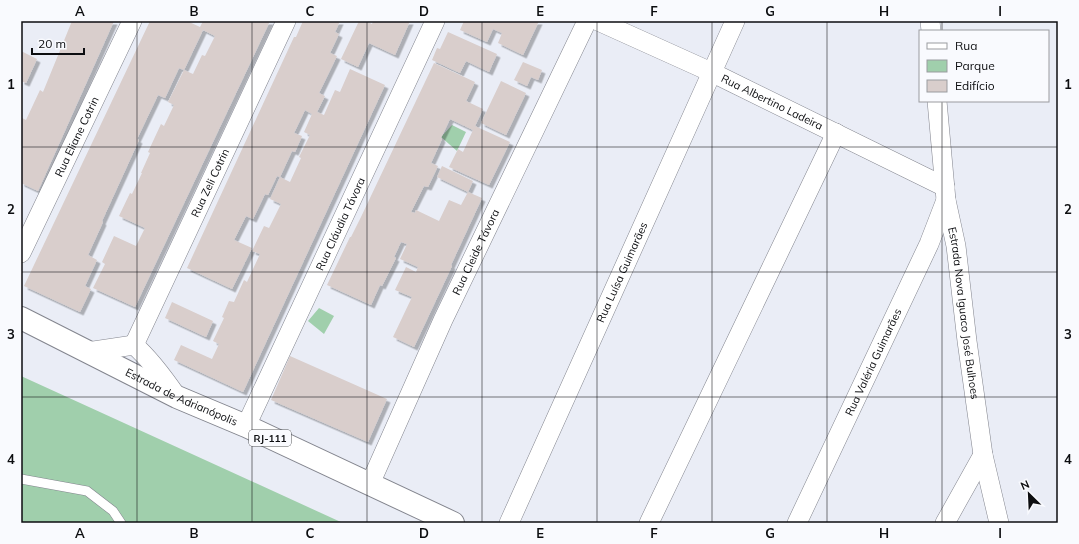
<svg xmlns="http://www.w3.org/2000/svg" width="1079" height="544" font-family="Mulish,sans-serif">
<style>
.green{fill:#a0cfac}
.building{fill:#d9cecc;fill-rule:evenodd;filter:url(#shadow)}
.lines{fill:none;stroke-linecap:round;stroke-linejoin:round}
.lane-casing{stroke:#83858e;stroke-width:10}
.street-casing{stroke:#83858e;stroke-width:20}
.primary-casing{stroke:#83858e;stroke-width:24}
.lane{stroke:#fff;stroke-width:9}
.street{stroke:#fff;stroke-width:19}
.primary{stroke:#fff;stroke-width:22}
.grid{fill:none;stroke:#0c0d10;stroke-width:1;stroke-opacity:0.55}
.labels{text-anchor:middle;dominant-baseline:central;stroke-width:3.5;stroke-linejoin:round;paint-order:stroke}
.shield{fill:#f9fafe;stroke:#535457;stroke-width:1}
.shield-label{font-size:10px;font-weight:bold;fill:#0c0d10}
.street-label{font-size:11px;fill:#0c0d10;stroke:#f9fafe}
.neatline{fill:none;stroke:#0c0d10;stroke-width:1.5}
.grid-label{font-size:13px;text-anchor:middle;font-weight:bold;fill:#0c0d10}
</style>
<defs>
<filter id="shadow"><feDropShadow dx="3.5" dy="3.5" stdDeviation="0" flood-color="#0004"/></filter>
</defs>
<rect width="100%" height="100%" fill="#eaedf6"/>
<!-- green -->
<path class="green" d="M452,125L466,132L457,151L441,137Z
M319,308L334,316L324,334L308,321Z
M21,376L343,523H21Z"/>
<!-- building -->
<path class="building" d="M72,21H114L38,191L21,183V120L22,118L26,120L40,90L43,92Z
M150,21H187L200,27L203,21H270L135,307L93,288L105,264L102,262L114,236L136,246L145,228L119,216L130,193L132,194L142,173H141L150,153L148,152L161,124L164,126L174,105L168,102L184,70L179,68L165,98L158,95L137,139L139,140L102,221L103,222L88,255L97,260L85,286L91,289L80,312L24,286ZM203,30L215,36L205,56L202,55L193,74L184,70Z
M303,21H340L335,32L339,34L330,53L337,56L319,93L325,96L317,112L324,115L335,90L340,92L350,69L385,85L243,392L174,360L181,345L212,359L219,344L213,341L224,318L222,317L229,301L234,302L244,280L247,282L260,254L252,251L264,226L269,228L281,204L270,199L280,177L277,176L268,195L265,194L253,219L246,216L234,240L252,248L232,289L187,268L294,37H296ZM305,110L312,114L304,132L310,135L299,157L301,158L290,182L280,177L292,151L295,152L302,136L294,133Z
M359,21H366L372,24L373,21H410L395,55L369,43L358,67L341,59Z
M464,21H539L523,55L498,43L502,33L493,29L487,42L460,30Z
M448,32L497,54L489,72L466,61L460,73L432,60L437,48L440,49Z
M21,51L37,59L26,83L21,81Z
M523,62L542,70L538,80L531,77L527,86L514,80Z
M434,63L475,82L466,101L483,109L475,126L510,142L489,185L449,167L458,149L463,152L473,130L450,119L441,138L442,139L431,163L438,166L428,187L424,186L411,212L415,213L416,210L439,221L449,200L461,205L468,192L482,198L451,265L452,266L414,347L393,337L412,297L395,290L406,267L416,272L418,267L400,259L407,244L401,242L394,257L396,258L382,286L380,285L371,305L327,285L350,237H351L361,217Z
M501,81L526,93L506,135L481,123Z
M442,166L473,181L468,192L437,177Z
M172,302L213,321L206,337L165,318Z
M290,356L387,399L368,442L271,400Z"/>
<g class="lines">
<defs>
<path id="lane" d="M21,479L87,491L113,511L121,523"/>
<g id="street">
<path id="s1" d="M598,21L711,72L945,187"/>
<path d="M930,21L931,31"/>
<path id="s2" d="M937,101L946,200L956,246L967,341L983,455L999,523"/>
<path id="s3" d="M21,253L132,21"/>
<path id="s4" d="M134,345L286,21"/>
<path d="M87,352L134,345C151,360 164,378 177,397"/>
<path id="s5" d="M246,426L435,21"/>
<path id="s6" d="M370,484L443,320L587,21"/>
<path id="s7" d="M509,523L735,21"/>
<path d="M649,523L836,133"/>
<path id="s8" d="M797,523L929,244L946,200"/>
<path d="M945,523L983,455"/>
</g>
<g id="primary">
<path id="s9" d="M21,318L177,397L246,426L453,523"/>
</g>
</defs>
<!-- lane casing -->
<use href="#lane" class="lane-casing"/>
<!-- street casing -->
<use href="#street" class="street-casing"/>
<!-- primary casing -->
<use href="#primary" class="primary-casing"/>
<!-- lane -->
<use href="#lane" class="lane"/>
<!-- street -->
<use href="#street" class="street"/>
<!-- primary -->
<use href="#primary" class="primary"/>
</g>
<!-- grid -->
<path class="grid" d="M137,21V523M252,21V523M367,21V523M482,21V523M597,21V523M712,21V523M827,21V523M942,21V31M942,101V523M21,147H1058M21,272H1058M21,397H1058"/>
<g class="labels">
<!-- shield labels -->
<rect class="shield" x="249" y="430" width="42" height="16" rx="3"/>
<g class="shield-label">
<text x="270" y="438">RJ-111</text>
</g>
<!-- street labels -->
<g class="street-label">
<text stroke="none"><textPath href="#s1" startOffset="192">Rua Albertino Ladeira</textPath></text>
<text stroke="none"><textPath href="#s3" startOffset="129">Rua Eliane Cotrin</textPath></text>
<text stroke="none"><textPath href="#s4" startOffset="179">Rua Zeli Cotrin</textPath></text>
<text stroke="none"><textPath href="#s5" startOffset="223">Rua Cláudia Távora</textPath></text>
<text stroke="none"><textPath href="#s6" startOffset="255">Rua Cleide Távora</textPath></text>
<text stroke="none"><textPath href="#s7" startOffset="275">Rua Luísa Guimarães</textPath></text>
<text stroke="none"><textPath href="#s2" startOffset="214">Estrada Nova Iguaco José Bulhoes</textPath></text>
<text stroke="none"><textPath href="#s8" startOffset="178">Rua Valéria Guimarães</textPath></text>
<text stroke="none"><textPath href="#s9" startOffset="179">Estrada de Adrianópolis</textPath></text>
</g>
</g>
<!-- border -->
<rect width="1079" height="544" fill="none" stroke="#f9fafe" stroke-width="44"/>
<!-- legend -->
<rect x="919" y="30" width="130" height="72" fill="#f9fafe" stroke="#9a9b9f"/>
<rect x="927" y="43" width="20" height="6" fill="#ffffff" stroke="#9a9b9f"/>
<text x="955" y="50" font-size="12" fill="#0c0d10">Rua</text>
<rect x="927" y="60" width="20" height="12" fill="#a0cfac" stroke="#9a9b9f"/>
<text x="955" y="70" font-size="12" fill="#0c0d10">Parque</text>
<rect x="927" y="80" width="20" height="12" fill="#d9cecc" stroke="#9a9b9f"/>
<text x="955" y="90" font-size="12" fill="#0c0d10">Edifício</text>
<!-- north arrow -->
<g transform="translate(1029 494) rotate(336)" stroke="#f9fafe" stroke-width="3" paint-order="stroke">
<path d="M0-3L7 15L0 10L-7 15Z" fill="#0c0d10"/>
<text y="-6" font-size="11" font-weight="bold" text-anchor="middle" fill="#0c0d10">N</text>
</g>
<!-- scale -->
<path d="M32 48v6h52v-6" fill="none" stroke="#0c0d10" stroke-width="2"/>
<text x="38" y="48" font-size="12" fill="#0c0d10" stroke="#f9fafe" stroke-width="3" paint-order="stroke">20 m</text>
<rect x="22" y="22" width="1035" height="500" class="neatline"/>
<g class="grid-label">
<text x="80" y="16">A</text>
<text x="194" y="16">B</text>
<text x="310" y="16">C</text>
<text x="424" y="16">D</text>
<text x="540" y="16">E</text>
<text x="654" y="16">F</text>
<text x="770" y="16">G</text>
<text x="884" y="16">H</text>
<text x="1000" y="16">I</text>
<text x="11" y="89">1</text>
<text x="1068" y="89">1</text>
<text x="11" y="214">2</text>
<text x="1068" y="214">2</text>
<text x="11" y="339">3</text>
<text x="1068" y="339">3</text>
<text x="11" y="464">4</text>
<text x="1068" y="464">4</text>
<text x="80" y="538">A</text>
<text x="194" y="538">B</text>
<text x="310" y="538">C</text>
<text x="424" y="538">D</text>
<text x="540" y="538">E</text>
<text x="654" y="538">F</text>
<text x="770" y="538">G</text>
<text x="884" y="538">H</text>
<text x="1000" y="538">I</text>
</g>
</svg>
